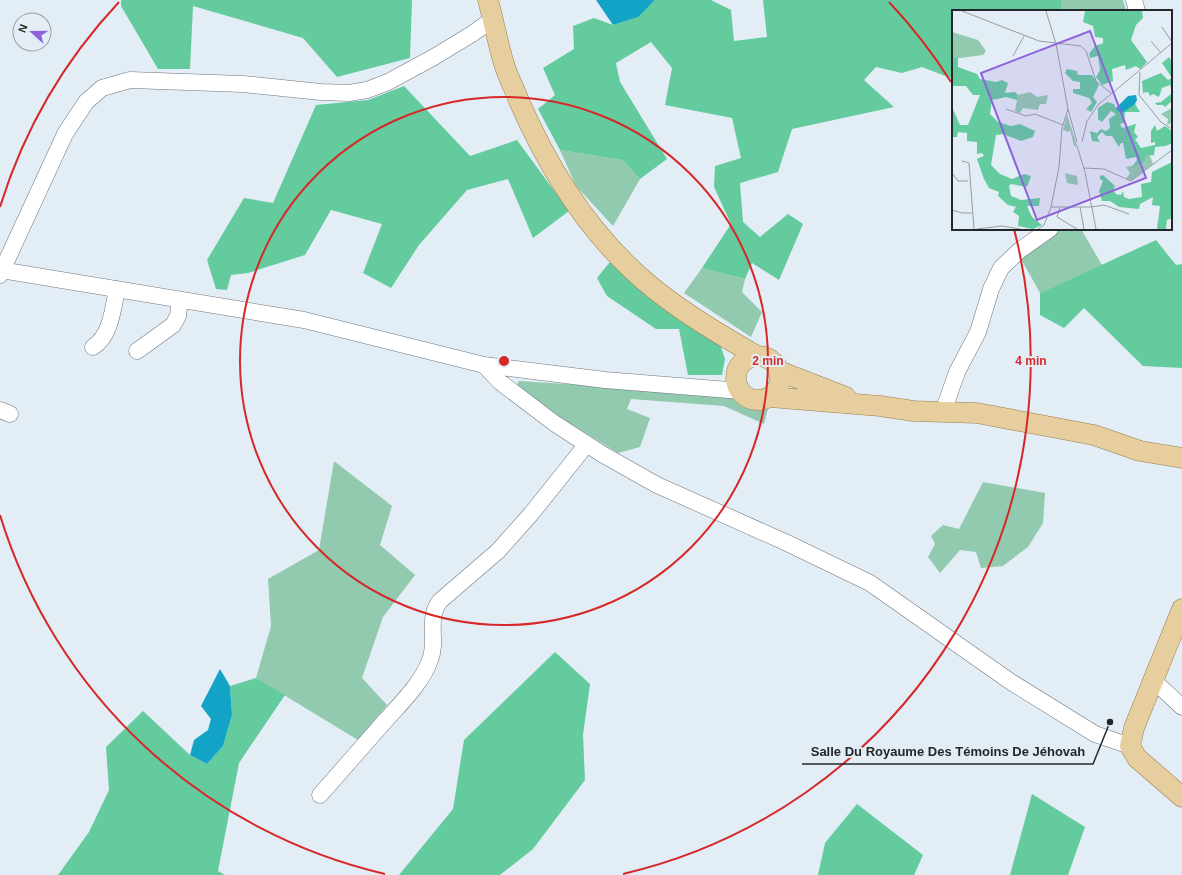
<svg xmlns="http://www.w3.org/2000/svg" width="1182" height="875" font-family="Arial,sans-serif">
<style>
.green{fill:#91caae}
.forest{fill:#63cb9e}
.water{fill:#13a3c6}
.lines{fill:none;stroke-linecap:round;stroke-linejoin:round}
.minor-casing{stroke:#6d757d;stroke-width:17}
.major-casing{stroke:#977f4c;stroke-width:21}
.minor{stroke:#fff;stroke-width:16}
.major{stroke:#e6ce9f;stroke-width:20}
.ring{fill:none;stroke:#d62828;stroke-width:2}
.inset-road{fill:none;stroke:#969ea4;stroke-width:1}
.view{fill:#8d62dc;fill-opacity:0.15;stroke:#8d62dc;stroke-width:2}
.inset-edge{fill:none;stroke:#23272a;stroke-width:2}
.centre{fill:#d62828;stroke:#e3edf5;stroke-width:2}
.ring-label{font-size:12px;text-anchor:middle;font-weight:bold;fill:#d62828;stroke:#e3edf5;stroke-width:4;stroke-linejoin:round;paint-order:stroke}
.leader{fill:none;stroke:#23272a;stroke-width:1.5}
.callout-dot{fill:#23272a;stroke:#e3edf5;stroke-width:1.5}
.callout-label{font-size:13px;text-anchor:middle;font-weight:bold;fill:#23272a;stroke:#e3edf5;stroke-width:4;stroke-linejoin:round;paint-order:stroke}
</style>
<rect width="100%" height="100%" fill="#e3edf5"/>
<!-- green -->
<path class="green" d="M1061,0H1123L1126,11H1061Z
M560,150L622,160L640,179L613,226L576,186Z
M1061,229H1081L1102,265L1040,293L1020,257Z
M702,268L745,279L742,292L762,312L751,337L684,293Z
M519,381L771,397L764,424L724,406L631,399L627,409L650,418L640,447L618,453L558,416L516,386Z
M334,461L392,506L380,545L415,575L383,617L362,678L387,705L358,740L256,678L271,626L268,579L319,550Z
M983,482L1045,493L1043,523L1028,547L1003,566L981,568L976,552L960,550L940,573L928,557L935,544L931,536L943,525L959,529Z"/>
<!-- forest -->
<path class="forest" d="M121,0H412L410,58L337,77L303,38L193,6L190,69H158L121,6Z
M655,0H711L731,10L734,41L767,37L763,0H1061V11H953V79L922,67L902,73L876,67L864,80L894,107L792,129L778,172L740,183L743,222L760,237L788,214L803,224L779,280L752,263L745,279L702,268L731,224L714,187L715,166L741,158L732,118L665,105L672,68L651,42L616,63L620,82L667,159L640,179L622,160L560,150L538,109L555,95L543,68L574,49L573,26L594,18L613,25L637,17Z
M404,86L470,156L517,140L569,211L533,238L508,179L467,190L419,245L391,288L363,273L382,224L331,210L305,255L248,273L231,275L227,290L216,289L207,260L244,198L273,203L316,105L368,100Z
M1156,240L1176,265L1182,264V368L1143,366L1084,308L1064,328L1040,315V293Z
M615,260L718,338L725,359L722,375H688L679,329H656L607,296L597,278L609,263Z
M555,652L590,684L583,735L585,780L533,849L500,875H399L453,809L464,740Z
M256,678L285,695L239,763L218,871L225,875H58L89,832L109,790L106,747L143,711L190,755L207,764L223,746L232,715L230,686Z
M1032,794L1085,827L1068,875H1010Z
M857,804L923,855L914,875H818L825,843Z"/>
<!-- water -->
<path class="water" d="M596,0H655L638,17L613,25Z
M220,669L230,686L232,715L223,746L207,764L190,755L194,740L208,730L211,719L201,706Z"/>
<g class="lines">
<defs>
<path id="minor" d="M1134,0L1137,11
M0,270L304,320L484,365L605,380L741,391
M0,275L65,134L86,102L102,88L130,80L243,84L321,92L349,93L367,90L388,82L434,57L472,34L493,19
M93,347C111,336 113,308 117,289
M137,351L173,325L178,316L180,300
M484,365L500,382L554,423L602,454L657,485L785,542L870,583L1011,682L1095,734L1130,746
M0,410L10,414
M943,412L957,372L978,332L991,289L1001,268L1020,250L1050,229
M1154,681L1182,707
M320,795C342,770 363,746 385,721C401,703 422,683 430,660C438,641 426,619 440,601L498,551L531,514L587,444"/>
<path id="major" d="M488,0C494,22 498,45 505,67C509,79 515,90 519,101C550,172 592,239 653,288C685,314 721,335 757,356
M736 378a22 22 0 1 1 44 0a22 22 0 1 1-44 0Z
M779,371L846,397
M770,397L880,406L913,411L977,413L1094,435L1140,451L1182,458
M1182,609L1134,728L1130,746L1137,758L1182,797"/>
</defs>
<!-- minor casing -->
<use href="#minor" class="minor-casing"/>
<!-- major casing -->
<use href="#major" class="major-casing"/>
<!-- minor -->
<use href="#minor" class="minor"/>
<!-- major -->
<use href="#major" class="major"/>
</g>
<!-- distance rings -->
<g class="ring">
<circle cx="504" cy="361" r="264"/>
<path d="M385 874A527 527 0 0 1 0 515M0 207A527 527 0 0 1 119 2M889 2A527 527 0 0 1 951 82M1014 229A527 527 0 0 1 623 874"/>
</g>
<!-- overview -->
<g transform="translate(952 10)">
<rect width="220" height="220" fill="#e3edf5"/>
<path d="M0,22L26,30L34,41L31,45L0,49ZM78,82L85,87L96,85L94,94H88L86,100L71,98L68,103L63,101L66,85ZM220,98V113L215,115L216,109L209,104ZM115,104L125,136H122L118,119L117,122L111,120ZM194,146H198L201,154L180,170L174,169L178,163L174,157L187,154ZM113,163L125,166L126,175L115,173Z" fill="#91caae"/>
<path d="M133,1H195H190L191,8L184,15L179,30L195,52L188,59L184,56L174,60L173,55L160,59L161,71L150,75L144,67L148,60L146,46L138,48L137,44L143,36L151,33V28L143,27L141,16L131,12ZM6,47V57L25,64L28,69L44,72L50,70L56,73L53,83L63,82L66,85L65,90L54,87L40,90L38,104L46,112L59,116L68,114L83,121L81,127L69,131L51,124L44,125L39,155L48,164L60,169L72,164L79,166L75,177L59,174L57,176L59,186L69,190L88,188L87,196H75L80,207L90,215L81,219L66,216L67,206L61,202L64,197L56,195L46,186L47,182L37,178L32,169L25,149L32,146L30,143L25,144V132L15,131V123L6,122L5,127H0V97L8,115H16L28,85H21L14,76H0V49ZM217,47L220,52V80L218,75L210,78L207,87L201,84L198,86L196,82L191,83L190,71L209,63L216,70L220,68L210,53ZM115,59L125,61L126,65H140L147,75L141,87L145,92L139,102L134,99L140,93L137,88L121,83V79H128V72L121,71L113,63ZM219,84L220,91L213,97L211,95H205L203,93L209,92ZM155,92L162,94L164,98L183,94L188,102H173L172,113L168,114L170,118L184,114L182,122L186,127L183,129L189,138L203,135V132L199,133V121L203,115L205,121L213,116L220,121V133L214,136L203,137L202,145L194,146L192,152L179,158L185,150L184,147L174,149L171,133H169L167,137L160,126H154L150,122L145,127L148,132L140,131L138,121L145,123L149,119L154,121L158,118L157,109L164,104L159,101L150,112L146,109V98ZM220,152V208L215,210L214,219H205L208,196L200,195L201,187L188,194L187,199L167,197L158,191H150L147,181L151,171L148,169V166L151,165L163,176L161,180L164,184L169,185L171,181L172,187L177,189L190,187L189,174L199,172L200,162Z" fill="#63cb9e"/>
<path d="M184,85L185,90L183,94L170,103L166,101L164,98L176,86Z" fill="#13a3c6"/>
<path class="inset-road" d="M10,1L87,31L129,36L134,41L144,71L159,83M94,1L104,34L116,99L125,132M210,17L220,32M199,31L209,43M61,46L72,26M188,62L187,85L209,112L220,119M54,99L74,106L83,104L111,115M130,132L135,111L146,95L220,33M125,136L133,162L144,219M10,151L17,153L22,219M132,158L152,159L179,171L220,140M0,163L6,171H16M99,197L107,157L110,118L116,99M108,197L105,207L125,219M128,197L132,219M139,197L152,195L177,204M0,200L10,203H20M25,219L50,216L68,219M86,219L92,215L99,197H139"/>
<path class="view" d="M138,21L194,168L85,210L29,63Z"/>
<rect width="220" height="220" class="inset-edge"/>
</g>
<circle cx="504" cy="361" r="6" class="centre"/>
<g class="ring-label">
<text x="768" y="365">2 min</text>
<text x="1031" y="365">4 min</text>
</g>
<!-- callouts -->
<path class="leader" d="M1110 722L1093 764H802"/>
<circle class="callout-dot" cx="1110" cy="722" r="4"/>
<g class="callout-label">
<text x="948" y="756">Salle Du Royaume Des Témoins De Jéhovah</text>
</g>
<!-- north arrow -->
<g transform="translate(32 32) rotate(291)"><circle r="19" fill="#e3edf5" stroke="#969ea4"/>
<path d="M0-3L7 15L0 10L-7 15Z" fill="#8d62dc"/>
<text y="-6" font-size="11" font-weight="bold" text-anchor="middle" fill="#23272a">N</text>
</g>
</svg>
